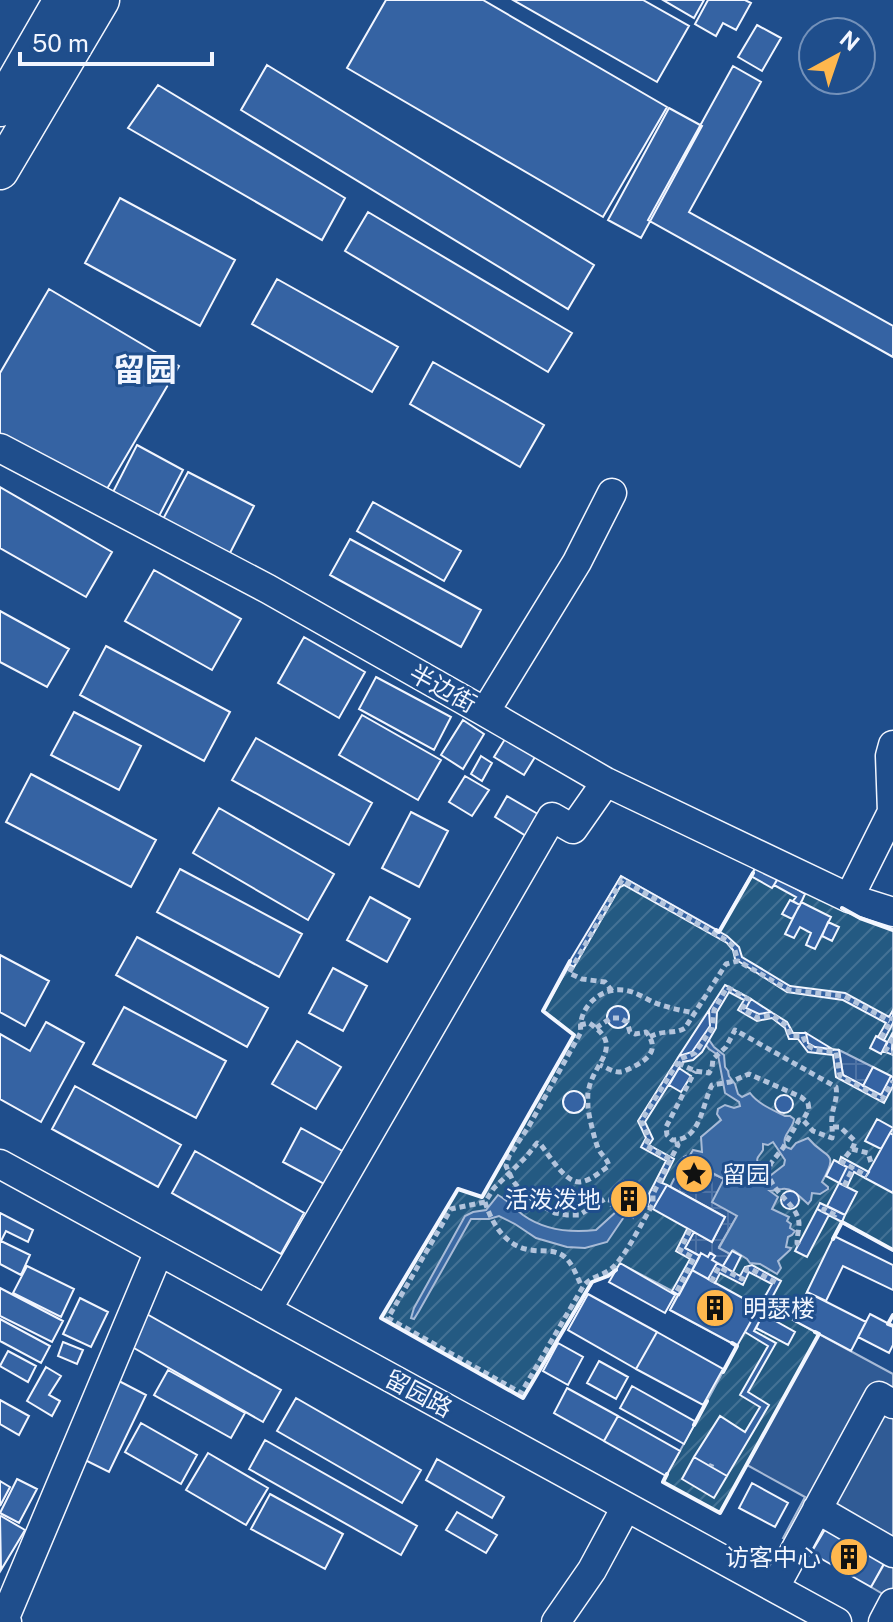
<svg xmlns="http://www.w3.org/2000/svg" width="893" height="1622" font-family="'Public Sans','Noto Sans SC',sans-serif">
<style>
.garden{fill:url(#garden-furrows);stroke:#a8bbd7;stroke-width:2}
.parking{fill:#305b95;stroke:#a8bbd7;stroke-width:2}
.plaza{fill:url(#plaza-grid);stroke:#a8bbd7;stroke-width:2}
.water{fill:#3b69a3;stroke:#a8bbd7;stroke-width:2;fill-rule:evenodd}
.building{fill:#3563a3;stroke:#f2f6ff;stroke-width:2}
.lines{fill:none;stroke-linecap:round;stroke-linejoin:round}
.minor-casing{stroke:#f2f6ff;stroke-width:31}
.major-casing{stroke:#f2f6ff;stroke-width:39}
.path{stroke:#b3c4dc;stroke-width:5;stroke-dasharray:6 4;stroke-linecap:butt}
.minor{stroke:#1f4e8c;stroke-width:28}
.major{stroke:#1f4e8c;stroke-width:36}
.wall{stroke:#f2f6ff;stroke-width:4}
.labels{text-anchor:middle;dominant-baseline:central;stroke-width:6;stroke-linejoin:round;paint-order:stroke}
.street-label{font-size:24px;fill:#f2f6ff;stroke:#1f4e8c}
.poi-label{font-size:24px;fill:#f2f6ff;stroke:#1f4e8c;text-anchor:start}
.district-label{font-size:32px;font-weight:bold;fill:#f2f6ff;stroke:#1f4e8c}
</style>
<defs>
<pattern id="garden-furrows" width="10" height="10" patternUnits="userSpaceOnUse" patternTransform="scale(2)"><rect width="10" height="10" fill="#245a82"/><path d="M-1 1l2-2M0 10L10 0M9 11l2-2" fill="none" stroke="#447295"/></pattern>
<pattern id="plaza-grid" width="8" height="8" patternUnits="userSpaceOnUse" patternTransform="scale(2)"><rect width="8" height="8" fill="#305b95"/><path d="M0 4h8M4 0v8" fill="none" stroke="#4e73a5"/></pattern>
</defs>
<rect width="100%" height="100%" fill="#1f4e8c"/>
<!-- garden -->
<path class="garden" d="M759,861L859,918L893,930V1250L842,1223L793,1320L819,1334L720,1513L663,1482L737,1346L670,1310L678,1294L623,1265L608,1276L593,1282L523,1398L381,1318L458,1189L482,1197L574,1035L543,1011L621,876L719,931Z"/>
<!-- parking -->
<path class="parking" d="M819,1334L893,1374V1600L871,1587L886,1561L811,1553L783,1538L805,1497L747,1465Z"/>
<!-- plaza -->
<path class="plaza" d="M839,1050L873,1067L863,1086L843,1075Z
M686,1156L687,1160L724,1179L737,1216L719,1247L730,1254L723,1266L712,1260L715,1256L711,1253L708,1257L700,1256L685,1248L694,1232L712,1242L725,1217L670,1187L674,1179L681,1174L680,1166L684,1164V1157Z"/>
<!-- water -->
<path class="water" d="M707,1037L714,1047L724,1055L725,1067L728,1071L729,1076L735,1084L738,1094L742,1097L750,1093C758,1104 773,1110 785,1116H790L794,1119C794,1129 780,1135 786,1147L791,1149L796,1143L808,1138C826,1160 840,1150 822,1182L828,1187V1189L820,1194L812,1193L811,1200L808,1204C801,1198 792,1187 782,1189C778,1189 774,1191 770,1191L778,1197L772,1209L789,1217L787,1221L791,1224L790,1228L795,1231L792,1235L788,1237L786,1247L791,1248L790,1250L778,1261L781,1268L777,1274L760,1264L750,1263L747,1259L733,1250L730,1254L719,1248L737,1216L712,1202L724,1179L687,1160L693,1150L702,1152L701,1137L721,1120L717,1114L718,1109L725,1105L734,1108L740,1106L739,1102L725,1093L718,1055L709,1049L702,1040ZM773,1142L785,1160L784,1165L771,1175L758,1168C756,1154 758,1159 763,1150V1144L768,1145Z
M498,1195C507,1200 514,1208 523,1215C544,1230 570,1233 596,1230L618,1210L626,1214L607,1242L585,1248L567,1247L536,1238L515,1224L499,1216L489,1219H471L419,1311L414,1319L411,1318L414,1308L465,1216L473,1212L486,1210Z"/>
<!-- building -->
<path class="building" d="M386,0H483L667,107L603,217L347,68Z
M513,0H643L689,26L657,82Z
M663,0H704L694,18Z
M708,0H745L751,3L736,30L723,23L716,36L695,24Z
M757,25L781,38L762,71L738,57Z
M267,65L594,265L568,309L241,110Z
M733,66L761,82L689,212L893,326V357L648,220Z
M158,85L345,198L322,240L128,128Z
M669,108L702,126L641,238L608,220Z
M120,198L235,260L200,326L85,263Z
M368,212L572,333L548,372L345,251Z
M277,279L398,347L372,392L252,324Z
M49,289L179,366L104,494L0,433V373Z
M433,362L544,425L520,467L410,404Z
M137,445L183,470L157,520L111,496Z
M188,472L254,506L229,555L162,521Z
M0,487L112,552L86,597L0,548Z
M373,502L461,551L444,581L357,531Z
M350,539L481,610L461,647L330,575Z
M154,570L241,619L212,670L125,621Z
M0,611L69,649L47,687L0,662Z
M304,637L365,672L339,718L278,683Z
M106,646L230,712L204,761L80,695Z
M376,677L451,717L434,750L359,709Z
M74,712L141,746L119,790L51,755Z
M362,715L441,760L418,800L339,755Z
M463,720L484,734L463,769L441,755Z
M256,738L372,803L349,845L232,780Z
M505,739L535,757L524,775L494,757Z
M481,756L492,763L482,781L471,774Z
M31,774L156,840L131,887L6,822Z
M465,776L489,790L472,816L449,802Z
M507,796L543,817L531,839L495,817Z
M219,808L334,874L308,920L193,853Z
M411,812L448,831L419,887L382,868Z
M759,861L781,874L772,888L751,876Z
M180,869L302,934L279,977L157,912Z
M621,876L727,936L739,947L742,957L790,986L845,993L889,1017L893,1010V1023L884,1040L878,1037L886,1023L843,1000L787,992L735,959L733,950L727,943L624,885L620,887L574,967L568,964Z
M778,878L805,894L800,905L793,901L796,897L774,885Z
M370,897L410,919L387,962L347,940Z
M790,900L800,905L792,919L782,914Z
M801,902L831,917L815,949L806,945L811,933L800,927L794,938L785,934Z
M828,922L839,927L832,941L822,936Z
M137,937L268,1008L247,1047L116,975Z
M0,955L49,981L25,1026L0,1012Z
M333,968L367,986L343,1031L309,1013Z
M725,985L751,999L746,1008L759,1014L771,1012L787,1022L793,1033H806L808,1043L815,1047L839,1050L843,1075L881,1095L891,1076L893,1077V1086L884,1103L836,1077L833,1055L808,1052L798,1039H789L785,1028L772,1018L757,1021L738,1010L744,1000L729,992L717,1012L716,1028L702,1052L693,1060L683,1062L645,1122L653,1139L649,1145L674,1159L662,1183L667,1185L653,1209L647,1206L650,1200L649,1194L666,1161L641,1147L646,1138L638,1121L679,1056L692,1052L710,1026L709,1010Z
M751,999L771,1012L759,1014L746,1008Z
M607 1017a11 11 0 1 1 22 0a11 11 0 1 1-22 0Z
M124,1007L226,1061L196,1118L93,1064Z
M709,1010L710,1026L692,1052L679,1056Z
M46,1022L84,1043L41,1122L0,1099V1034L30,1051Z
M893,1032L892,1049L893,1055L883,1051Z
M806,1033L834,1050L815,1047L808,1043Z
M876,1036L887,1042L881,1054L870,1048Z
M297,1041L341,1067L316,1109L272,1084Z
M873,1067L891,1076L881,1095L863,1086Z
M679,1068L691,1076L681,1092L669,1085Z
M75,1086L181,1145L158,1187L52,1129Z
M563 1102a11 11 0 1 1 22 0a11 11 0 1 1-22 0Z
M775 1104a9 9 0 1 1 18 0a9 9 0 1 1-18 0Z
M877,1119L893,1128L881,1149L865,1141Z
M301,1128L344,1152L326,1185L283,1162Z
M890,1133L893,1135V1193L865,1178Z
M195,1151L304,1213L281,1254L172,1193Z
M841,1157L869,1172L865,1178L854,1172L847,1187L839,1183L847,1167L839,1163Z
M834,1160L847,1167L839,1183L826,1176Z
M624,1181L646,1193L633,1218L611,1206Z
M839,1183L857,1192L845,1215L827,1206Z
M667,1185L725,1217L712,1242L653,1209Z
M781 1200a9 9 0 1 1 18 0a9 9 0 1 1-18 0Z
M820,1203L845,1215L842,1222L817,1209Z
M817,1209L829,1215L807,1257L795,1251Z
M0,1213L33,1230L28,1242L6,1231L1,1241L30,1255L21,1275L0,1264Z
M687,1229L694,1232L685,1248L700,1256L679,1295L672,1291L690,1259L676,1251Z
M834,1236L893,1265V1290L843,1266L826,1301L807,1292Z
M732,1251L741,1256L733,1272L723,1266Z
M701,1253L708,1257L710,1253L715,1256L712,1260L717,1263L708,1279L692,1270Z
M620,1263L675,1295L665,1313L609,1282Z
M717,1263L740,1276L745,1267L752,1265L781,1281L754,1331L776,1343L748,1392L769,1405L727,1476L694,1457L720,1416L745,1432L760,1407L740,1395L768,1346L745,1332L772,1284L749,1272L743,1285L720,1273L715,1283L708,1279Z
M27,1266L74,1289L61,1317L13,1293Z
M692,1270L759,1307L737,1346L670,1310Z
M0,1288L63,1321L52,1342L0,1316Z
M807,1292L866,1322L851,1351L793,1320Z
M588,1294L657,1332L636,1369L568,1330Z
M80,1298L108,1312L91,1347L63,1334Z
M145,1313L281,1390L263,1422L127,1344Z
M763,1314L795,1332L788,1345L756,1328Z
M870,1314L893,1326V1345L889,1353L858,1337Z
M0,1319L50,1346L41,1363L0,1341Z
M657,1332L723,1369L703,1405L636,1369Z
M63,1342L83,1350L77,1364L58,1356Z
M558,1343L583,1357L568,1385L543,1371Z
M8,1351L36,1366L28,1382L0,1366Z
M599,1361L628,1377L616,1399L587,1383Z
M46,1367L61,1376L49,1395L60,1401L52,1416L27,1401Z
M168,1370L245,1413L231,1438L154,1395Z
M117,1380L146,1395L109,1472L79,1457Z
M632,1386L696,1422L684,1444L620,1408Z
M567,1388L618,1416L604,1441L554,1413Z
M296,1398L421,1470L402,1503L277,1431Z
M0,1400L29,1416L19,1435L0,1424Z
M618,1416L680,1451L666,1476L604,1441Z
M141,1423L197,1455L181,1484L125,1452Z
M265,1440L417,1526L401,1555L249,1469Z
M208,1453L268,1488L246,1525L186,1490Z
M694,1457L727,1476L714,1498L682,1479Z
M437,1459L504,1497L492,1518L426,1480Z
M17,1479L37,1489L19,1523L0,1513Z
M0,1481L10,1487L0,1506Z
M752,1483L788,1503L775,1527L739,1508Z
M270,1494L343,1534L325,1569L251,1529Z
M457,1512L497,1535L486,1553L446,1530Z
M1,1516L25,1530L1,1570L0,1517Z
M827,1526L886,1560L871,1587L811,1553Z"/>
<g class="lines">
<defs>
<path id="minor" d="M0,448L268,589L485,712L606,782L849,898L893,912
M485,712L577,562L612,493
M849,898L892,812L890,756L893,745
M0,1164L837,1622
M267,1310L552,817L573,829L606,782
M817,1509L893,1553
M775,1587L879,1396L893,1404
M7,1622L4,1620L159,1251
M556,1622L592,1570L626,1507
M883,1622L893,1603"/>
<path id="major" d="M0,108L62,0
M0,171L101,0"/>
</defs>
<!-- minor casing -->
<use href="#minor" class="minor-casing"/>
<!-- major casing -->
<use href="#major" class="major-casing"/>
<!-- path -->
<path class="path" d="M612,991L605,982L582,979L569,973L622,880L726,940L734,947L738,961
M580,1025L589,1023C625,1046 595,1061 589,1088C587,1093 588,1102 588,1107C588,1113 596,1146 599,1150C603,1157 607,1158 609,1166C601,1171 589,1182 579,1182C565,1182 549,1155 541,1145L537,1143L526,1157L494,1188L485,1202C492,1224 506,1247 531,1250C541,1252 552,1249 562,1255C572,1261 577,1277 582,1287
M596,1028L611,1018H620L627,1022L630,1032L635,1034L646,1032C661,1050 647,1060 631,1068C627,1070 623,1072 619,1072C612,1072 606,1067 600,1065
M650,1037C664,1029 674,1035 685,1028L726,964L738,961L789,990L844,996L890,1021
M881,1038L893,1017
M893,1038L886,1050L893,1053
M678,1063L695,1071L709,1073L712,1068L713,1059L726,1047L735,1030L836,1087C838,1098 833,1106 832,1116C831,1124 833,1130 832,1138L813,1131L803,1120L809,1109L808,1103L801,1097L749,1074L730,1082L712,1085C702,1104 701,1141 672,1140L667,1135L666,1127L695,1071
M833,1127H840L855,1141C854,1149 846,1155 842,1162L867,1176
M852,1149L868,1153L872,1166
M670,1159L645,1145L649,1138L641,1121L680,1059L695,1053L712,1028L714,1010L727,987L748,999L742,1009L758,1018L772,1015L787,1026L791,1036H803C807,1052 821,1050 836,1052L840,1076L882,1099L893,1081
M844,1186L853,1168
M614,1201L605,1199L579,1215H567L555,1213L542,1206L522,1192L513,1181L506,1166L509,1156L529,1126L581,1032C577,1009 600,987 623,990C636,991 647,1000 658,1004C670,1008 683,1011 695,1013
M485,1202L451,1209L388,1318L521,1393L584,1285C592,1276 602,1276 611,1269C625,1258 643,1220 653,1204V1194L678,1145L676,1141
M823,1212L824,1209L835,1215L837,1211
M799,1245L797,1243C797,1237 799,1229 799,1223C797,1203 772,1194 768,1172L771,1163L783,1148L799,1120H803
M711,1282L719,1267L742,1279L747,1269H751L777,1283
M677,1291L694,1258L680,1250L690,1230
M711,1466L712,1464"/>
<!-- minor -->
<use href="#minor" class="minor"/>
<!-- major -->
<use href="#major" class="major"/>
<!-- wall -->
<path class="wall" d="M842,908L860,918L893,930
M716,930L719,932L753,873
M570,961L543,1011L574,1035L482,1197L458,1189L381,1318L523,1398L592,1282L608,1276L616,1270
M833,1239L842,1222L893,1250
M893,1315L888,1324L893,1326
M723,1372L737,1346L732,1343
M694,1425L707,1401
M667,1474L663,1482L720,1513L819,1334L815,1332"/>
</g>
<!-- icons -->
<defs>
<symbol id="sight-disc" viewBox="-11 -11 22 22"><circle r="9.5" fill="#ffb74d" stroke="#1f4e8c"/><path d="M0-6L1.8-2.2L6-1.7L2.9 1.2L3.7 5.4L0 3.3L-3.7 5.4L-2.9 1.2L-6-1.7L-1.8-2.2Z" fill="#111"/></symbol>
<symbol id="building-disc" viewBox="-11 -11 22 22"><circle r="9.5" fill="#ffb74d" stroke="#1f4e8c"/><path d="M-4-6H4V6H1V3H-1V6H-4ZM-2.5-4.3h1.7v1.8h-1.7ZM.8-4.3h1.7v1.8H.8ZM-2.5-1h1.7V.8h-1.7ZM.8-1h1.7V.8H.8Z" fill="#111"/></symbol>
</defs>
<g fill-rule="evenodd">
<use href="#sight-disc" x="672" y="1152" width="44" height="44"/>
<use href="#building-disc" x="607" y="1177" width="44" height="44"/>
<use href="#building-disc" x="693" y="1286" width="44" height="44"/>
<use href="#building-disc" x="827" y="1535" width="44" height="44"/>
</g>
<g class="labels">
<!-- street labels -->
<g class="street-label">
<text transform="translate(443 688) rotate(29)">半边街</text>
<text transform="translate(419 1393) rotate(28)">留园路</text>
</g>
<!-- poi labels -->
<g class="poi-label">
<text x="722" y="1174">留园</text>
<text x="601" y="1199" text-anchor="end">活泼泼地</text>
<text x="743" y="1308">明瑟楼</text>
<text x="821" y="1557" text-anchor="end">访客中心</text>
</g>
<!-- district labels -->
<g class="district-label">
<text x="145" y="369">留园</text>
</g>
</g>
<!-- north arrow -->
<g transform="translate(837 56) rotate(40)"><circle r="38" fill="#1f4e8c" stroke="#7391ba" stroke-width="2"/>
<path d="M0-6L14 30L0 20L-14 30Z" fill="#ffb74d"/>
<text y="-12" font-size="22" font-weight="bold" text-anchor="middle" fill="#f2f6ff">N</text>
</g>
<!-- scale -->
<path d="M20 52v12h192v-12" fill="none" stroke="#f2f6ff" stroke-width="4"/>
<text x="32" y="52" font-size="24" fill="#f2f6ff" stroke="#1f4e8c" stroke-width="6" paint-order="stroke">50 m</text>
</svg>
